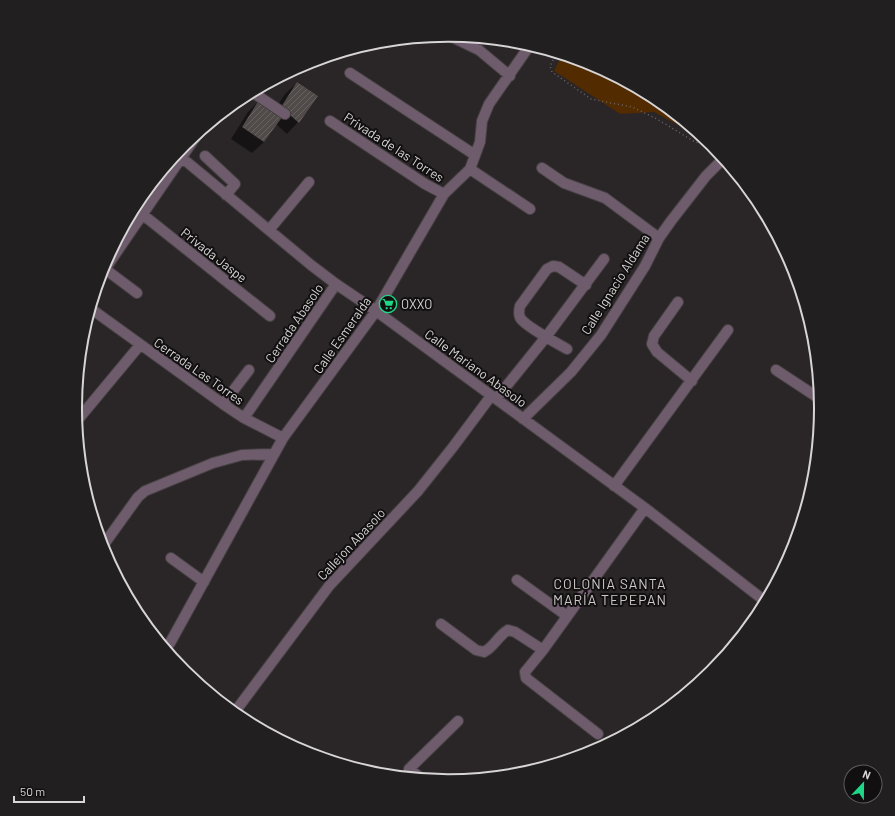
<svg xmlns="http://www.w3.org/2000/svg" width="895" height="816" font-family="Barlow,sans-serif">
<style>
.grass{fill:#522b00}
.shadow{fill:#0007}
.building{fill:url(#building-hatch)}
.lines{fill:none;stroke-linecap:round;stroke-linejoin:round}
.minor-casing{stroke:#464142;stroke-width:12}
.path{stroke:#6b6768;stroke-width:1.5;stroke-dasharray:1 3;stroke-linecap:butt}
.minor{stroke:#6e5c6d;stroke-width:10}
.labels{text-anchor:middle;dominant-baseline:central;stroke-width:4;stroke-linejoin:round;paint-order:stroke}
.street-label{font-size:13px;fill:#d8d5d6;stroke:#110f0f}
.poi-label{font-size:13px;fill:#d8d5d6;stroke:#110f0f;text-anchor:start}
.neighbourhood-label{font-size:14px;letter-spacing:1px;fill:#cfc9ca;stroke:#110f0f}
.rim{fill:none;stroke:#d8d5d6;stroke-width:2}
</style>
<defs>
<pattern id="building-hatch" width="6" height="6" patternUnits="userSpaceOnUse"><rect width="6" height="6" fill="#504a49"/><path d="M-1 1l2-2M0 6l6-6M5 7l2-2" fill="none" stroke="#686362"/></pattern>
</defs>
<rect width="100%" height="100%" fill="#2a2526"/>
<!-- grass -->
<path class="grass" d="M562,55L590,63L655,98L706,140L654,112L620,114L554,71Z"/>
<!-- shadow -->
<path class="shadow" d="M297,83L317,96L298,122L287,134L276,124L264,142L252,153L231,139L248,112L259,101L274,111L285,94Z"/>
<!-- building -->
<path class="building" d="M297,82L318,96L299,123L281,107Z
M259,100L283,116L264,142L242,127Z"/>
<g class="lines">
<defs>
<path id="minor" d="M448,35L479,50L510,76
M350,73L475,155
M252,92L285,114
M330,121L425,184L444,194
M205,156L235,184L226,195
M170,161L179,160L187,162L311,265L336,284L376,311L645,508L765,601
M542,168L564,183L605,198L659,238
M470,169L530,209
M140,198L149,205
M142,214L270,316
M269,230L309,182
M137,293L105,269L199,132
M678,302L654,336L652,344L657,352L692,381
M90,308L223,404L244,418L283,438
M567,349C558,344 526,326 521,319C518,315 519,310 520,306L547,269L553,266L559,267L586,285
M776,370L820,399
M496,399L546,337L604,259
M223,404L249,370
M244,418L336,284
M523,419L571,372L601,335L645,266L659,238L671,221L706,176L723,159
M76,422L140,345
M614,486L728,330
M102,547L138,497L145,491L213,463L242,455L274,454
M171,558L204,582
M517,580L567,616
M441,624L476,650L484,652C494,647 498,636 508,630L515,632L543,650L645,508
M170,643L283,438L376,311L444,194L470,169L480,142L482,121L489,104L530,45
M543,650L525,672L526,678L598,734
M234,713L329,586L418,491L453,447L491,396
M421,778L409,769L458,721"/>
</defs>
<!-- minor casing -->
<use href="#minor" class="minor-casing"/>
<!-- path -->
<path class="path" d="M557,53L550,66L552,72L591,99L632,107L657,119L695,142L707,145L710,143"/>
<!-- minor -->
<use href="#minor" class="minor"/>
</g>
<!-- icons -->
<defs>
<symbol id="supermarket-ring" viewBox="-11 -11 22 22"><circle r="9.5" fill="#110f0f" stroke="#1ed887" stroke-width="1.5"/><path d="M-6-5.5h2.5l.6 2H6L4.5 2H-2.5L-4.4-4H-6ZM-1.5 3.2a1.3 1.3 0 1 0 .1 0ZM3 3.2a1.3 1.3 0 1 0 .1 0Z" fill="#1ed887"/></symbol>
</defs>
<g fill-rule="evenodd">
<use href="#supermarket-ring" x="378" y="294" width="20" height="20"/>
</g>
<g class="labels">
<!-- street labels -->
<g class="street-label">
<text transform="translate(394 147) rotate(33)">Privada de las Torres</text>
<text transform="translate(214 255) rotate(38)">Privada Jaspe</text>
<text transform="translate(615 284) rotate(-58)">Calle Ignacio Aldama</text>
<text transform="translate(294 323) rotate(-56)">Cerrada Abasolo</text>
<text transform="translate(342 335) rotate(-55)">Calle Esmeralda</text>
<text transform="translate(476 368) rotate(36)">Calle Mariano Abasolo</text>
<text transform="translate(199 371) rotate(35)">Cerrada Las Torres</text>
<text transform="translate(351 544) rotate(-47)">Callejon Abasolo</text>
</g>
<!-- poi labels -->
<g class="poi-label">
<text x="401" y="304">OXXO</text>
</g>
<!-- neighbourhood labels -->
<g class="neighbourhood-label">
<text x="610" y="583">COLONIA SANTA<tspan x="610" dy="16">MARÍA TEPEPAN</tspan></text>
</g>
</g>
<!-- crop -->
<path d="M0 0H895V816H0ZM82 408a366 366 0 1 1 732 0a366 366 0 1 1-732 0Z" fill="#211f1f" fill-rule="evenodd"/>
<path class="rim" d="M82 408a366 366 0 1 1 732 0a366 366 0 1 1-732 0Z"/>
<!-- north arrow -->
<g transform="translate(863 784) rotate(22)"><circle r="19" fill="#110f0f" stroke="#615e5f"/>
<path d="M0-3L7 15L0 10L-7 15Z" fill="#1ed887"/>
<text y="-6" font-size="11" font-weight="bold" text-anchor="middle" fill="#d8d5d6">N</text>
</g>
<!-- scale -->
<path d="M14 796v6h70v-6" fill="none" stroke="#d8d5d6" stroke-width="2"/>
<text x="20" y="796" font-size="12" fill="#d8d5d6" stroke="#110f0f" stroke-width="3" paint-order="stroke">50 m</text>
</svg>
